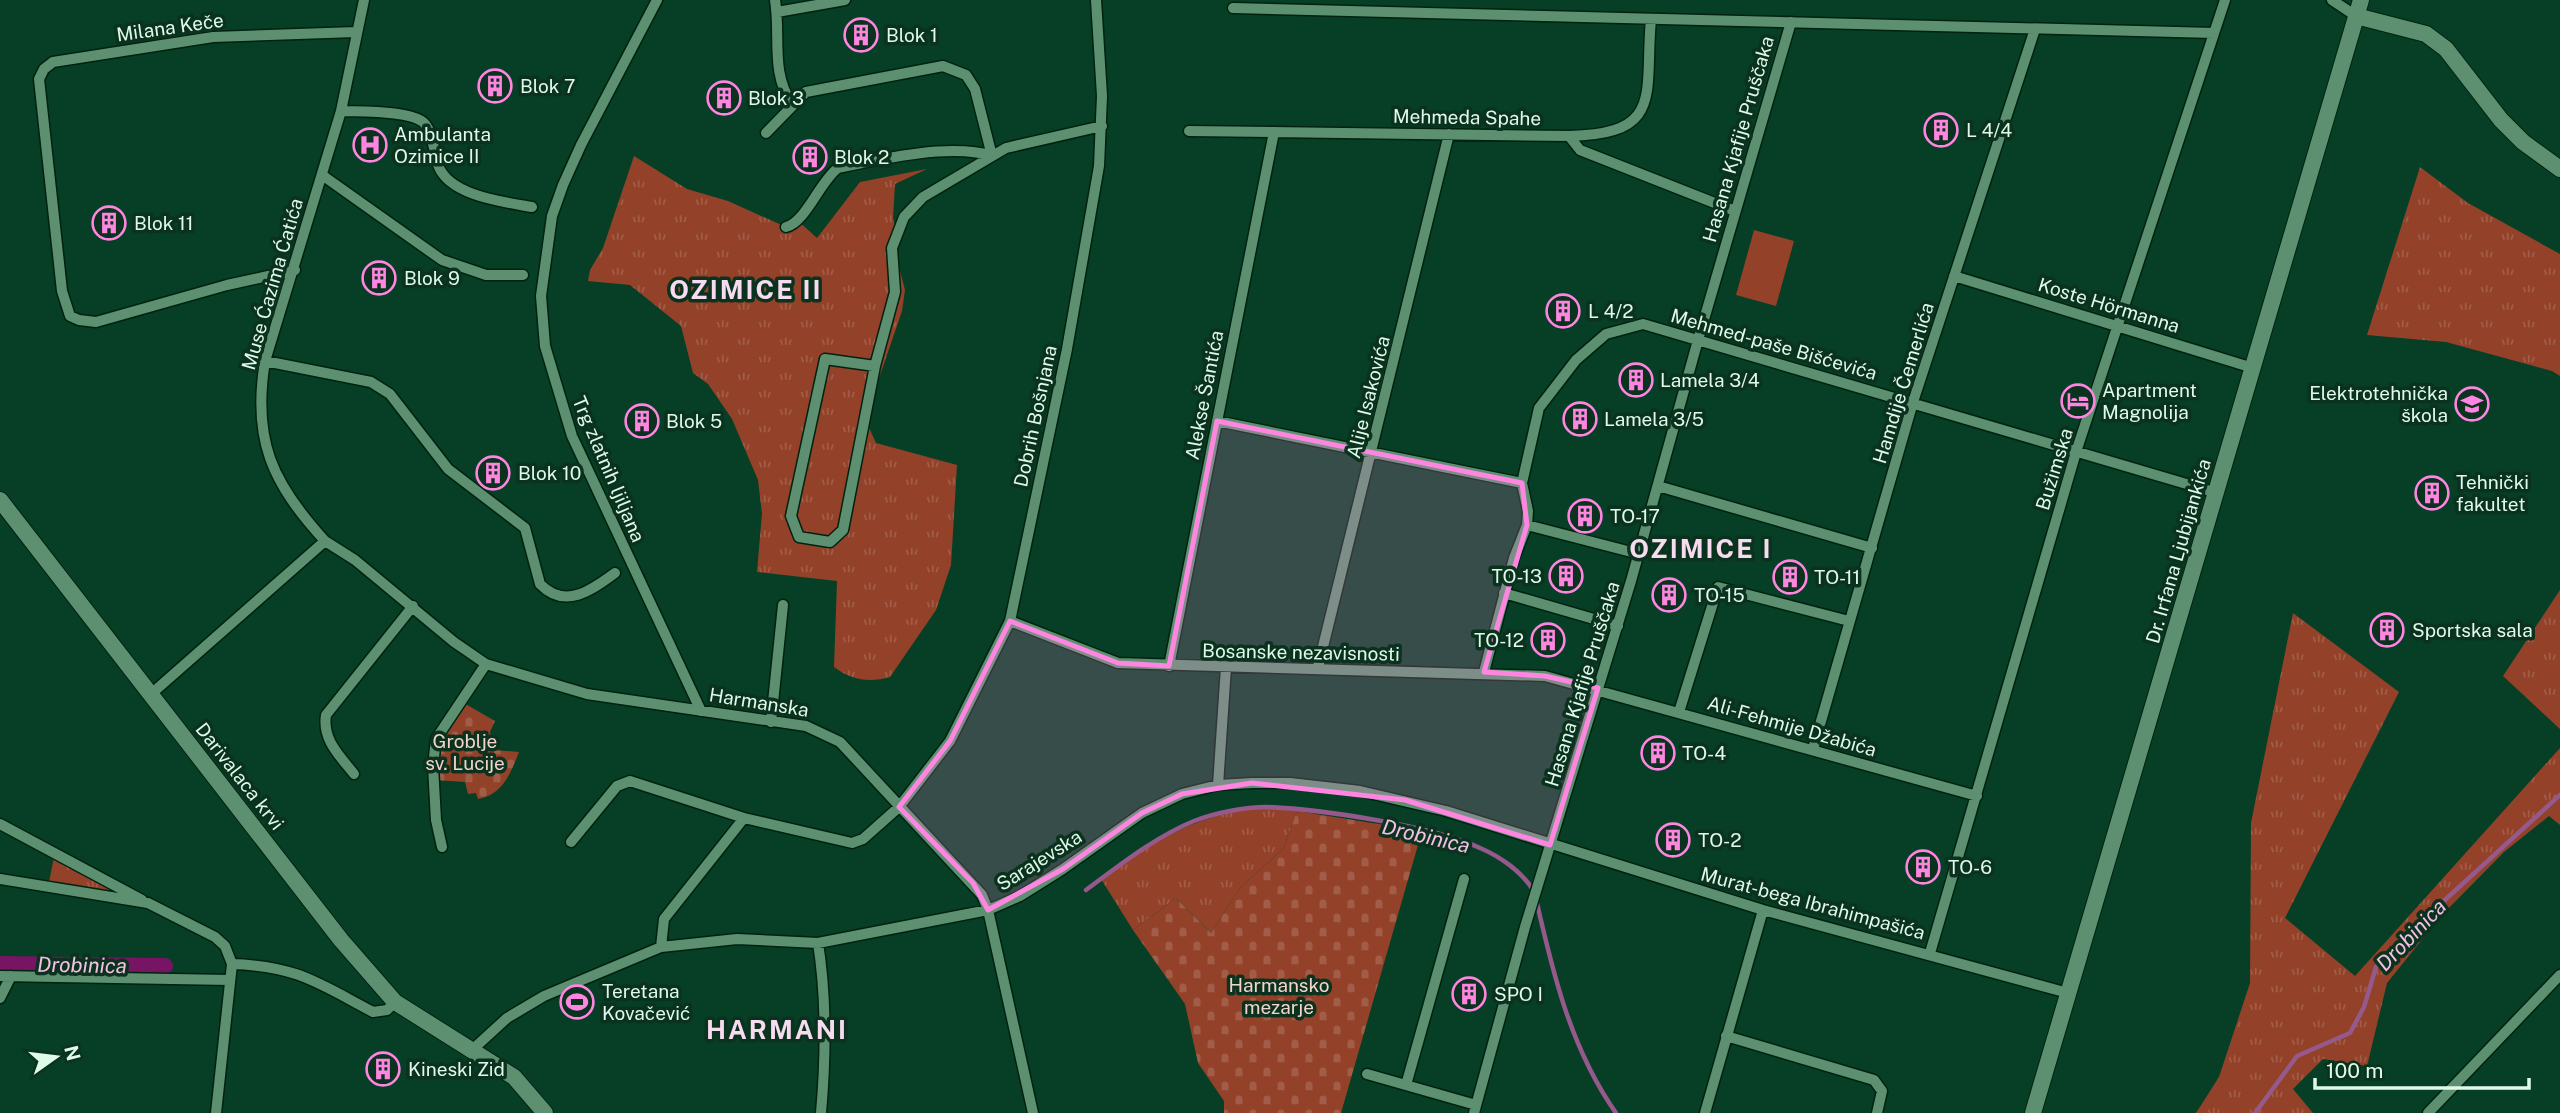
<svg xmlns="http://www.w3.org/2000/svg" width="2560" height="1113" font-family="'Public Sans',sans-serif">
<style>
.grass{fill:url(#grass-tufts)}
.cemetery{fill:url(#cemetery-stones)}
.pitch{fill:#934129}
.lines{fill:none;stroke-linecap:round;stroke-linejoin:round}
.stream{stroke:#96598c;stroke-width:4.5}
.canal{stroke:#771464;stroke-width:16}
.street-casing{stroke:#002310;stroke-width:13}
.secondary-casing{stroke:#002310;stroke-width:18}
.street{stroke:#5c9071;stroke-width:10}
.secondary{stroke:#5c9071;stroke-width:16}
.marked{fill:#fe85e0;fill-opacity:0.2;stroke:#fe85e0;stroke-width:5;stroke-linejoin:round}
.labels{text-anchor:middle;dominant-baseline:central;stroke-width:7;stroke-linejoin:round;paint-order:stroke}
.street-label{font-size:19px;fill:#dffae9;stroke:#0a321e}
.poi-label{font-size:19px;fill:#dffae9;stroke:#0a321e;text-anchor:start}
.park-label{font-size:19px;fill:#f3d4cb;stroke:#0a321e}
.water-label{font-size:21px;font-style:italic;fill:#f4c1e5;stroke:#0a321e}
.district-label{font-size:26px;font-weight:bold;letter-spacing:2px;fill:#f7dbee;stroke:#0a321e}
</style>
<defs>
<pattern id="grass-tufts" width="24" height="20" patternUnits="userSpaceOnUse" patternTransform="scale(1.75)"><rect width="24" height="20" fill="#934129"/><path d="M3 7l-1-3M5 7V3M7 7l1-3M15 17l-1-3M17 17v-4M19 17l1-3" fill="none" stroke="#a25d48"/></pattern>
<pattern id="cemetery-stones" width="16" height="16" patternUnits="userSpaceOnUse" patternTransform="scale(1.75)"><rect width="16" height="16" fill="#934129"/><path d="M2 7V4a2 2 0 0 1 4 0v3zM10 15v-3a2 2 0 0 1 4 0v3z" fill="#a25d48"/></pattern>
</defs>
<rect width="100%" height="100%" fill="#063f25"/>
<!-- grass -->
<path class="grass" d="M634,156L687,189L728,201L786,227L797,220L817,238L860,182L927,169L895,184L893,218L896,231L893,244L905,290L902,311L865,419L876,443L957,465L951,565L936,610L890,677C870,683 851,680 834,667L837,581L757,572L762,513L758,480L732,419L708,384L693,373L681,326L630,285L588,281L590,270L603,248Z
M2420,167L2468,203L2560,254V376L2552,371L2446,342L2367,335Z
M2560,590V729L2503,676Z
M2293,613L2399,692L2285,918L2355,976L2560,748V825L2549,816L2504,852L2441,916L2387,983L2367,1066L2323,1059L2293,1089L2313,1113H2196L2219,1077L2250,983L2251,823Z
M1265,807L1297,811L1283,849L1240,888L1211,933L1176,898L1133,930L1101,879C1158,838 1195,815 1265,807Z
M55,852L148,903L48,887Z"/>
<!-- cemetery -->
<path class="cemetery" d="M462,702L495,721L490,732L494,750L519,752C511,773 502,795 478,799L476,793L468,794L465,782L435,780L434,752Z
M1297,811L1422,831L1341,1113H1224V1101L1198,1063L1185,1004L1133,930L1176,898L1211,933L1240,888L1283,849Z"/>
<!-- pitch -->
<path class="pitch" d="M1754,230L1794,241L1776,306L1736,295Z"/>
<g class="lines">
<!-- stream -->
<path class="stream" d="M1086,890C1120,865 1155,837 1194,821C1215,813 1244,807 1267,807C1319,809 1434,826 1480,848C1501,857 1522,872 1533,890
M1536,899C1553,974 1571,1049 1616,1113
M2255,1113L2297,1056L2350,1033L2364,1007L2376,967L2401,949L2424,919L2560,795"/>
<!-- canal -->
<path class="canal" d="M0,964L165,966"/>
<defs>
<path id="street" d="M657,0L581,145L563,185L552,216L541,296L545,346L572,436L701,711
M775,0C781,36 770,72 792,104
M2332,0L2356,16
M1233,8L2214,33
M777,12L845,0
M341,111C359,112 413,110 425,124C433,133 434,153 438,165C449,196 504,202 532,207
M1189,131L1569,136C1665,134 1644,94 1651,19
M766,133L806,92L943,66L966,75L975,89L992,156
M1569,136L1580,150L1735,211
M322,175L442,260L486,275H523
M786,227C806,222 820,181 838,168C880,159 951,143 992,156
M295,270L227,285L96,322L79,320L70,316L62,291L39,79L44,69L53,62L213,37L356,32
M1954,276L2253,368
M265,361L371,382L390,394L448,469L525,528L540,584C565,610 592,590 615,573
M875,366L825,359L791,516L799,537L830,542L843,530L875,366L895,292L892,248L904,217L923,197L1006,148L1102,126
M1217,421L1522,483L1539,408L1576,360L1606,334L1643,324L2217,493
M1658,486L1872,548
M1527,525L1639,554
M325,541L355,560L454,642L486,664L587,694L806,726L840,742L982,895L988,910L1033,1113
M1504,593L1618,626
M1010,621L1118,663L1545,676L1977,796
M1169,666L1274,132
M1318,667L1449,134
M1484,672L1514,558L1527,525L1528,511L1522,483
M150,695L325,541C272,483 252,440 265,361L341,111L364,0
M1679,712L1718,587L1849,621
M771,722L783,605
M1813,749L1913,402L2035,29
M354,774C340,756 322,740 326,715L413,606
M1218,785L1226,667
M0,824L142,900
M571,842L617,786L630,781L744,818L852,843L863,839L899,807L950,741L1010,621L1067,349L1099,166L1102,96L1096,0
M442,847L436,820L433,766L436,739L486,664
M0,879L148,903L215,937L225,946L232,964L216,1113
M818,943C827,1000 826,1056 821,1113
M661,947L664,919L744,818
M1930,953L2076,452L2225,0
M232,964C297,966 318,983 373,1012L387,1010L395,1002
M0,976L230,980
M0,998L11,976
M1726,1036L1874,1080L1882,1091L1877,1113
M472,1050L507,1018L544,996L661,947L737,939L818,943L988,910L1020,896L1063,869L1142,813L1182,794L1218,785L1252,783H1290L1360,791L1446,811L1763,910L2068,993
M1367,1074L1476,1105
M1406,1085L1464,879
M1474,1113L1525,927L1631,581L1698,340L1791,22
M1705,1113L1763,910
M2428,1113L2560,975"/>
<path id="secondary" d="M2356,16L2426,34L2446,49L2501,120L2523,142L2560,169
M0,500L341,940L395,1002L514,1077L545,1113
M2033,1113L2361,0"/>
</defs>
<!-- street casing -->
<use href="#street" class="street-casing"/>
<!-- secondary casing -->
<use href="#secondary" class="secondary-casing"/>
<!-- street -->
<use href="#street" class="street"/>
<!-- secondary -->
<use href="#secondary" class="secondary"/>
</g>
<!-- marked area -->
<path class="marked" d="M1217,421L1522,483L1527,525L1484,672L1545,676L1598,688L1550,845L1405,800L1252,783L1182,794L1142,813L1063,869L988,910L973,883L899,807L950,741L1010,621L1118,663L1169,666Z"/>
<!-- icons -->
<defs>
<symbol id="building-ring" viewBox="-11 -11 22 22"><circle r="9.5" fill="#0a321e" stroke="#fe85e0" stroke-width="1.5"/><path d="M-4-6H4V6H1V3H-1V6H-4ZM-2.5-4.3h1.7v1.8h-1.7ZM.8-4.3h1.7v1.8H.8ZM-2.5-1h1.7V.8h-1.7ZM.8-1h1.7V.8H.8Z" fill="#fe85e0"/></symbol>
<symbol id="hospital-ring" viewBox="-11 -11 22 22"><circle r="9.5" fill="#0a321e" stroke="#fe85e0" stroke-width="1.5"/><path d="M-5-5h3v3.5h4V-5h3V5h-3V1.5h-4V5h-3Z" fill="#fe85e0"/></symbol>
<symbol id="hotel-ring" viewBox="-11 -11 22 22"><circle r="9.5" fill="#0a321e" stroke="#fe85e0" stroke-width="1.5"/><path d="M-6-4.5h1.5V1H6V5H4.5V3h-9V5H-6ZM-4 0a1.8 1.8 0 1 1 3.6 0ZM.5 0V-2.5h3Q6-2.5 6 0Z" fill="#fe85e0"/></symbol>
<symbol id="school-ring" viewBox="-11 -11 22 22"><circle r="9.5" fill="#0a321e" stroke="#fe85e0" stroke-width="1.5"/><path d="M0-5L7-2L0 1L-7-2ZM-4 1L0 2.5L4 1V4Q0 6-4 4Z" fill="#fe85e0"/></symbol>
<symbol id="stadium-ring" viewBox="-11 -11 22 22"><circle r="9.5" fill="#0a321e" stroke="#fe85e0" stroke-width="1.5"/><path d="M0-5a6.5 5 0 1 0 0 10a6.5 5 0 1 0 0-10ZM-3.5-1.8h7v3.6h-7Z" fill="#fe85e0"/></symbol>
</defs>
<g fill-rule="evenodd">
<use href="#building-ring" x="842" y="16" width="38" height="38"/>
<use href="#building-ring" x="476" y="67" width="38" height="38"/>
<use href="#building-ring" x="705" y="79" width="38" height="38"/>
<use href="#building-ring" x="1922" y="111" width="38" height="38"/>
<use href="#hospital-ring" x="351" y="126" width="38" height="38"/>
<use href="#building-ring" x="791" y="138" width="38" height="38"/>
<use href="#building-ring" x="90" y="204" width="38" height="38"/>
<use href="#building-ring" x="360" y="259" width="38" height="38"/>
<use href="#building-ring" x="1544" y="292" width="38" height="38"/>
<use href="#building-ring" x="1617" y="361" width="38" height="38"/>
<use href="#hotel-ring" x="2059" y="382" width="38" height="38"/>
<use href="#school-ring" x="2453" y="385" width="38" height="38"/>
<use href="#building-ring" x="1561" y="400" width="38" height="38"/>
<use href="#building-ring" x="623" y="402" width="38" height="38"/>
<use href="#building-ring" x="474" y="454" width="38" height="38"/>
<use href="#building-ring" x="2413" y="474" width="38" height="38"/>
<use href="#building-ring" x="1566" y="497" width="38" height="38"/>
<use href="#building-ring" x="1547" y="557" width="38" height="38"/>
<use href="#building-ring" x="1771" y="558" width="38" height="38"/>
<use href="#building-ring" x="1650" y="576" width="38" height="38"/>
<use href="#building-ring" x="2368" y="611" width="38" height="38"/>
<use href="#building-ring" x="1529" y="621" width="38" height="38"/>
<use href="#building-ring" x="1639" y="734" width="38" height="38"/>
<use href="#building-ring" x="1654" y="821" width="38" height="38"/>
<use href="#building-ring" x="1904" y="848" width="38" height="38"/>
<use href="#building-ring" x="1450" y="975" width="38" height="38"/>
<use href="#stadium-ring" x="558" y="983" width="38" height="38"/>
<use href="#building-ring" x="364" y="1050" width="38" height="38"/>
</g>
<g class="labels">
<!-- street labels -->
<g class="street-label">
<text transform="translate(170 27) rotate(-8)">Milana Keče</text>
<text transform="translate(1467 117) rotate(1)">Mehmeda Spahe</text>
<text transform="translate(1738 139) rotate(-74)">Hasana Kjafije Pruščaka</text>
<text transform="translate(272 284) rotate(-74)">Muse Ćazima Ćatića</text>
<text transform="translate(2109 305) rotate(17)">Koste Hörmanna</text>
<text transform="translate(1774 344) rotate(16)">Mehmed-paše Bišćevića</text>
<text transform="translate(1903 383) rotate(-73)">Hamdije Čemerlića</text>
<text transform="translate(1204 395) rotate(-79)">Alekse Šantića</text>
<text transform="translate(1368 397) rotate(-76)">Alije Isakovića</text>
<text transform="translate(1035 416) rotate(-78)">Dobrih Bošnjana</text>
<text transform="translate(609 469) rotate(67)">Trg zlatnih ljiljana</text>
<text transform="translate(2054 469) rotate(-73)">Bužimska</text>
<text transform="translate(2178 551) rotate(-74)">Dr. Irfana Ljubijankića</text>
<text transform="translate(1301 652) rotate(1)">Bosanske nezavisnosti</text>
<text transform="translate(1582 684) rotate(-73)">Hasana Kjafije Pruščaka</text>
<text transform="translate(759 702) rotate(9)">Harmanska</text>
<text transform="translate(1792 726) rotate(16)">Ali-Fehmije Džabića</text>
<text transform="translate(240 776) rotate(52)">Darivalaca krvi</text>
<text transform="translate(1039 860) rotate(-32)">Sarajevska</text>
<text transform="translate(1813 903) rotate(15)">Murat-bega Ibrahimpašića</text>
</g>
<!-- poi labels -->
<g class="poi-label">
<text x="886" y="35">Blok 1</text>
<text x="520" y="86">Blok 7</text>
<text x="748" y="98">Blok 3</text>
<text x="1966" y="130">L 4/4</text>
<text x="394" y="134">Ambulanta<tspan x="394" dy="22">Ozimice II</tspan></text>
<text x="834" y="157">Blok 2</text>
<text x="134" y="223">Blok 11</text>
<text x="404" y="278">Blok 9</text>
<text x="1588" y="311">L 4/2</text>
<text x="1660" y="380">Lamela 3/4</text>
<text x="2102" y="390">Apartment<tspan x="2102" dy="22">Magnolija</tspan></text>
<text x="2448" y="393" text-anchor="end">Elektrotehnička<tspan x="2448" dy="22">škola</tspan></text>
<text x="1604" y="419">Lamela 3/5</text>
<text x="666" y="421">Blok 5</text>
<text x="518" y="473">Blok 10</text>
<text x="2456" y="482">Tehnički<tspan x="2456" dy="22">fakultet</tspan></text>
<text x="1610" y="516">TO-17</text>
<text x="1542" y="576" text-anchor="end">TO-13</text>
<text x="1814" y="577">TO-11</text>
<text x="1694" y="595">TO-15</text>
<text x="2412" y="630">Sportska sala</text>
<text x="1524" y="640" text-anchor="end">TO-12</text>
<text x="1682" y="753">TO-4</text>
<text x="1698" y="840">TO-2</text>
<text x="1948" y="867">TO-6</text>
<text x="602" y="991">Teretana<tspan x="602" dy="22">Kovačević</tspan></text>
<text x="1494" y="994">SPO I</text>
<text x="408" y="1069">Kineski Zid</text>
</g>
<!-- park labels -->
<g class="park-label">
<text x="465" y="741">Groblje<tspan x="465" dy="22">sv. Lucije</tspan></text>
<text x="1279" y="985">Harmansko<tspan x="1279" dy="22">mezarje</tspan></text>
</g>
<!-- water labels -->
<g class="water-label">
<text transform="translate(1426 836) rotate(13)">Drobinica</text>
<text transform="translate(2411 935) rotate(-46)">Drobinica</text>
<text transform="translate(82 965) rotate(1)">Drobinica</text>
</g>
<!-- district labels -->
<g class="district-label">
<text x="746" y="289">OZIMICE II</text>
<text x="1701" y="548">OZIMICE I</text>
<text x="777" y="1029">HARMANI</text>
</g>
</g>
<!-- north arrow -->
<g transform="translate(56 1057) rotate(76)" stroke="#0a321e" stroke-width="5" paint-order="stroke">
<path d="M0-5L12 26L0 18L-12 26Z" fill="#dffae9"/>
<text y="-10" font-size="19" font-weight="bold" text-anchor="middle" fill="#dffae9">N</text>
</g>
<!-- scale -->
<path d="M2315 1078v10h214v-10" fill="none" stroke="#dffae9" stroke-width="3.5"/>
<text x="2326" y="1078" font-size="21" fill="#dffae9" stroke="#0a321e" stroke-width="5" paint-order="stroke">100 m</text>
</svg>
